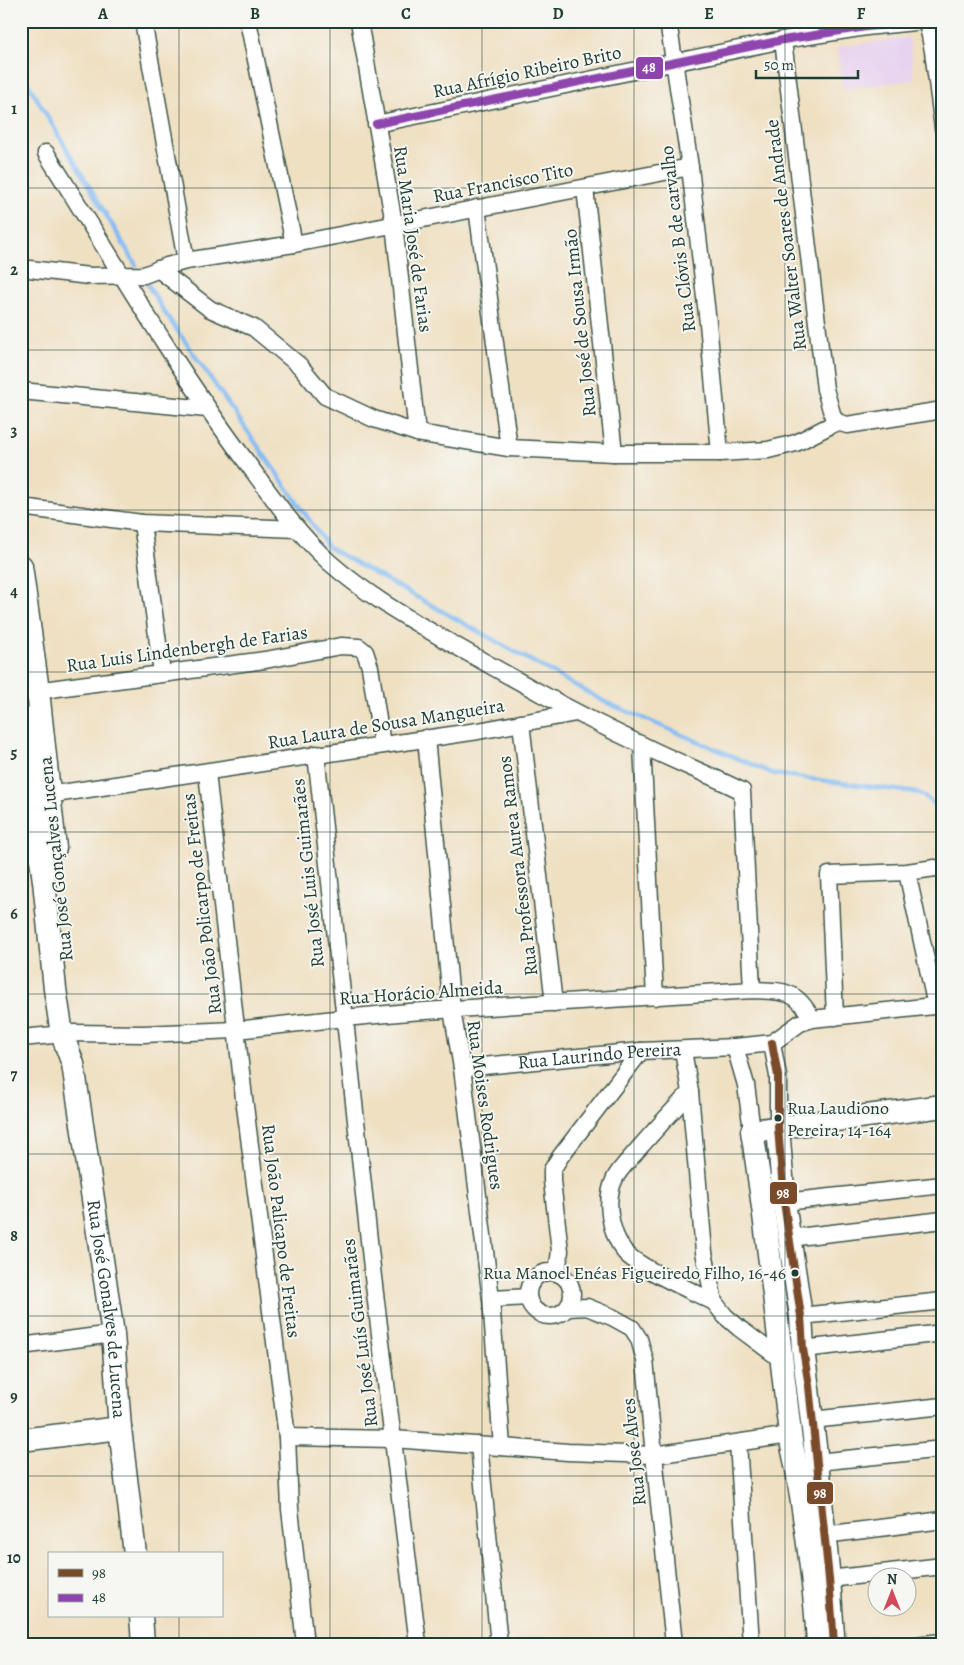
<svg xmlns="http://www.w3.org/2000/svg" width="964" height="1665" font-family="Alegreya,serif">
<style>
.built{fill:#e7d2ef}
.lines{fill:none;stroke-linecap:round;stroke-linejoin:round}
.stream{stroke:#83bbf3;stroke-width:4.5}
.street-casing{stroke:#3e5549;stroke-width:19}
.secondary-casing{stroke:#3e5549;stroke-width:25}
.street{stroke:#fff;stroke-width:16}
.secondary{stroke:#fff;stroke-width:22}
.bus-1-casing{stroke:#f6f6f2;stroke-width:11}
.bus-2-casing{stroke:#f6f6f2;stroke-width:11}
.bus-1{stroke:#7a4b2a;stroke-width:8}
.bus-2{stroke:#8e44ad;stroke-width:8}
.grid{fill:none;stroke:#1f3d34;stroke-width:1;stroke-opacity:0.55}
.bus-dot{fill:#1f3d34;stroke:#f6f6f2;stroke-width:2}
.labels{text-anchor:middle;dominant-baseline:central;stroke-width:4;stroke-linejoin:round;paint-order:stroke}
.bus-label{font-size:18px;fill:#1f3d34;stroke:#f6f6f2;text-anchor:start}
.street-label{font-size:19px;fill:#1f3d34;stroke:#f6f6f2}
.line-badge{stroke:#f6f6f2;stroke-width:2}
.badge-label{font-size:14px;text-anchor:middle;font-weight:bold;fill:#fff}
.neatline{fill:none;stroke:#1f3d34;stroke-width:2}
.grid-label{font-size:16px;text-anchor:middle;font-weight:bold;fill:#1f3d34}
</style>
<rect width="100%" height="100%" fill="#f6f6f2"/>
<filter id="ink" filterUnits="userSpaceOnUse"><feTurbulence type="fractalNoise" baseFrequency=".02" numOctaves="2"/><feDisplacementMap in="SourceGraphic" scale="10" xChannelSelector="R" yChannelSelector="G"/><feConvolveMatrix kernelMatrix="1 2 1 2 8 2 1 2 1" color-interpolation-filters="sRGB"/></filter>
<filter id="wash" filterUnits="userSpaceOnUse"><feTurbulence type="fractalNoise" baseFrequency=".0096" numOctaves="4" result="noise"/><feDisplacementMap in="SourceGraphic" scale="20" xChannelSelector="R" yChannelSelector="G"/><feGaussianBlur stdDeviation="1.12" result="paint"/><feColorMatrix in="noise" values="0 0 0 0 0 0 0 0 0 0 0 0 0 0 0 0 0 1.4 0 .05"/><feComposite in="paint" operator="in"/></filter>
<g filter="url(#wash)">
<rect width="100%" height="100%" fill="#efe0c2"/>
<!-- built -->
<path class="built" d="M909,37L914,80L842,89L838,47Z"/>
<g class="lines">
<!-- stream -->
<path class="stream" d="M21,72L136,265
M148,285L163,310L329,548L605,702L774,774L919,793L943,810"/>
</g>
</g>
<g filter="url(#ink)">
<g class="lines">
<defs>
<g id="street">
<path d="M143,21L186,261"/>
<path d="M248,21L294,244"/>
<path d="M359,21L394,224L417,433"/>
<path d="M668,21L690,167L708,323L720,453"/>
<path d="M927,21L933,51L943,128"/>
<path d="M783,40L825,389L833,417L837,422"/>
<path d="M376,124L783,40L866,27L924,21"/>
<path d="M46,153C111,256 172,362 245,460C271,495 296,532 329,562C363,592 402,615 442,638C507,675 572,712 640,744C674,761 708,774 742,791L752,990"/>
<path d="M585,188L614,453"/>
<path d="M477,208L509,448"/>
<path d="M21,268L89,276L144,275L167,266L186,261L294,244L690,167"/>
<path d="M158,269L210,309L254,328L300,366L325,396L374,419L417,433L509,448L614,453H720L768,450L796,443L837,422"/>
<path d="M21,391L207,409"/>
<path d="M837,422L847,425L943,410"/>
<path d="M21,507L142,523L297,529"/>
<path d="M142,523L162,673"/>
<path d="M21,693L265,660L341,646L359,647L365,652L370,667L382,745"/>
<path d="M521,723L554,1003"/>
<path d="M426,738L452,1010L462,1068L491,1299L502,1447"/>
<path d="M642,745L655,997"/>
<path d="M316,754L373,1277L418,1644"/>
<path d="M207,773L244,1098L287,1437L290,1509L305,1644"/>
<path d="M21,799L478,731L576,713"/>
<path d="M907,872L936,1006"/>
<path d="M835,1017L829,875L907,872L935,868"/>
<path d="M21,1038L75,1033L143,1034L236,1030L344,1018L409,1012L752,990C783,991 796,989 812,1019"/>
<path d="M772,1043L778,1076V1127"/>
<path d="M735,1047L746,1085L752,1131"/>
<path d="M683,1050L690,1092L704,1252L714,1302L725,1316L739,1328L782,1360"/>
<path id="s1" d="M462,1068L641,1051L735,1047L772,1043L800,1023L812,1019L943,1005"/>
<path d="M690,1092C671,1113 652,1133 634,1154C627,1162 619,1170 615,1178C604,1200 610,1232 624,1251C636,1267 694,1292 714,1302"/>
<path d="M784,1202L943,1185"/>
<path d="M789,1238L943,1220"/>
<circle cx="550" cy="1294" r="22"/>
<path d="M557,1272L560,1251L552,1181V1170L560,1157L641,1051"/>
<path d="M491,1299L528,1297"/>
<path d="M568,1308L587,1307L612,1317L632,1328L639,1339L645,1360L654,1455L674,1644"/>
<path d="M801,1316L943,1301"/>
<path d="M21,1346L113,1334"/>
<path d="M803,1349L943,1333"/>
<path d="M812,1420L943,1406"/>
<path d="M287,1437L393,1439L568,1452L654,1455L790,1435"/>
<path d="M738,1443L751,1644"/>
<path d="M479,1445L499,1644"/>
<path d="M817,1462L943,1449"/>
<path d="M824,1535L943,1520"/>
<path d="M829,1579L943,1566"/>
<path d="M923,1644L943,1642"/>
</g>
<g id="secondary">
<path d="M21,566L38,691L55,848"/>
<path id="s2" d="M21,716L44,881L55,989L62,1034L73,1064L113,1334L120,1428L135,1554"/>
<path d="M778,1127L784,1202L801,1316L803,1349L817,1462L829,1579L833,1635"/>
<path d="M21,1440L120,1428"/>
<path d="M141,1616L143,1644"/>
<path d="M818,1644C815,1586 806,1528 797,1470C795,1458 791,1445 790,1433C778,1332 768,1231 752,1131L943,1106"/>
</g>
</defs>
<!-- street casing -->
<use href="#street" class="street-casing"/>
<!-- secondary casing -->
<use href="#secondary" class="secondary-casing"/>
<!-- street -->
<use href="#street" class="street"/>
<!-- secondary -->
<use href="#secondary" class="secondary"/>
<defs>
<path id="bus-1" d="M772,1043L778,1076V1127L784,1202L801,1316L803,1349L809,1386L829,1579L834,1644"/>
<path id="bus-2" d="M376,124L783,40L866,27L924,21"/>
</defs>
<!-- bus-1 casing -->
<use href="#bus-1" class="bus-1-casing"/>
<!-- bus-2 casing -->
<use href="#bus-2" class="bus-2-casing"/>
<!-- bus-1 -->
<use href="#bus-1" class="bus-1"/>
<!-- bus-2 -->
<use href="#bus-2" class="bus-2"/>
</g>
</g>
<!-- grid -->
<path class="grid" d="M179,21V1554M330,21V1644M482,21V1644M634,21V1644M785,21V1644M21,188H943M21,350H943M21,510H943M21,672H943M21,832H943M21,994H943M21,1154H943M21,1316H943M21,1476H943M179,1616V1644"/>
<!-- markers -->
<g class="bus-dot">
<circle cx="778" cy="1118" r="4.5"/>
<circle cx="795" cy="1273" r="4.5"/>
</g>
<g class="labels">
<!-- bus labels -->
<g class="bus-label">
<text x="787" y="1108">Rua Laudiono<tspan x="787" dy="22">Pereira, 14-164</tspan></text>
<text x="786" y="1273" text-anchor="end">Rua Manoel Enéas Figueiredo Filho, 16-46</text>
</g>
<!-- street labels -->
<g class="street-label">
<text transform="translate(527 72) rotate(-12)">Rua Afrígio Ribeiro Brito</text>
<text transform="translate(503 183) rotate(-11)">Rua Francisco Tito</text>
<text transform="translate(786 235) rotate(-97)">Rua Walter Soares de Andrade</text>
<text transform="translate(413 239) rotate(82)">Rua Maria José de Farias</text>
<text transform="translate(678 239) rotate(-97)">Rua Clóvis B de carvalho</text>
<text transform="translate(580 323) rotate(-96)">Rua José de Sousa Irmão</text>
<text transform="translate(187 649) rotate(-8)">Rua Luis Lindenbergh de Farias</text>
<text transform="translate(386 724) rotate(-9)">Rua Laura de Sousa Mangueira</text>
<text transform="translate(56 859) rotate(-96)">Rua José Gonçalves Lucena</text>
<text transform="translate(518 866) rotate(-97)">Rua Professora Aurea Ramos</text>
<text transform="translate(308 873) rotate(-96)">Rua José Luis Guimarães</text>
<text transform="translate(202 904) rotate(-97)">Rua João Policarpo de Freitas</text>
<text transform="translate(421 993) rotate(-4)">Rua Horácio Almeida</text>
<text stroke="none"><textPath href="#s1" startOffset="138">Rua Laurindo Pereira</textPath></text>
<text transform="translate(485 1105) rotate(82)">Rua Moises Rodrigues</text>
<text transform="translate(281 1231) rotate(83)">Rua João Palicapo de Freitas</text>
<text stroke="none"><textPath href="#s2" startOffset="600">Rua José Gonalves de Lucena</textPath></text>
<text transform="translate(360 1333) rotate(-97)">Rua José Luís Guimarães</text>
<text transform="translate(634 1452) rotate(-96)">Rua José Alves</text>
</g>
</g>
<g class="line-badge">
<rect x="635" y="56" width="29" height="24" rx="5" fill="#8e44ad"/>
<rect x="769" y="1181" width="29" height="24" rx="5" fill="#7a4b2a"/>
<rect x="806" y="1481" width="28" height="24" rx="5" fill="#7a4b2a"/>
</g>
<g class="badge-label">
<text x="649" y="72">48</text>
<text x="783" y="1198">98</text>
<text x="820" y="1498">98</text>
</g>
<!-- margin -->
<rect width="964" height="1665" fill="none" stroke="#f6f6f2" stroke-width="55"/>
<!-- legend -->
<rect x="48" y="1552" width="175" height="65" fill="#f6f6f2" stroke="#a0aca6"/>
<rect x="58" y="1569" width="25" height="8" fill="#7a4b2a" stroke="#a0aca6"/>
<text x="92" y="1578" font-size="15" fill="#1f3d34">98</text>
<rect x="58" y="1594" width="25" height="8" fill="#8e44ad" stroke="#a0aca6"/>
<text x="92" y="1602" font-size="15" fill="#1f3d34">48</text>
<!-- north arrow -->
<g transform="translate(892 1592)"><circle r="24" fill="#f6f6f2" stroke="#a0aca6"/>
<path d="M0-4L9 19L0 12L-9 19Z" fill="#d1495b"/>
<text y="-8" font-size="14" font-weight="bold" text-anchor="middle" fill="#1f3d34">N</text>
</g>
<!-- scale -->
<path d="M756 70v8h102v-8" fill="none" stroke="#1f3d34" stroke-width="2.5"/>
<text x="764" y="70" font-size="15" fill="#1f3d34" stroke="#f6f6f2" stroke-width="4" paint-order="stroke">50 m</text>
<rect x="28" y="28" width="908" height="1610" class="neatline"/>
<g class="grid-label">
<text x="103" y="19">A</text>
<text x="255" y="19">B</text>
<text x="406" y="19">C</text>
<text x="558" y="19">D</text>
<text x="709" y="19">E</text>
<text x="861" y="19">F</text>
<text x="14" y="114">1</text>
<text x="14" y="275">2</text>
<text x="14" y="436">3</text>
<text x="14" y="597">4</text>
<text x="14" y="758">5</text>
<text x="14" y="919">6</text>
<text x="14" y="1080">7</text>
<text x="14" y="1241">8</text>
<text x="14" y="1402">9</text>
<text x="14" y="1563">10</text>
</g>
</svg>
